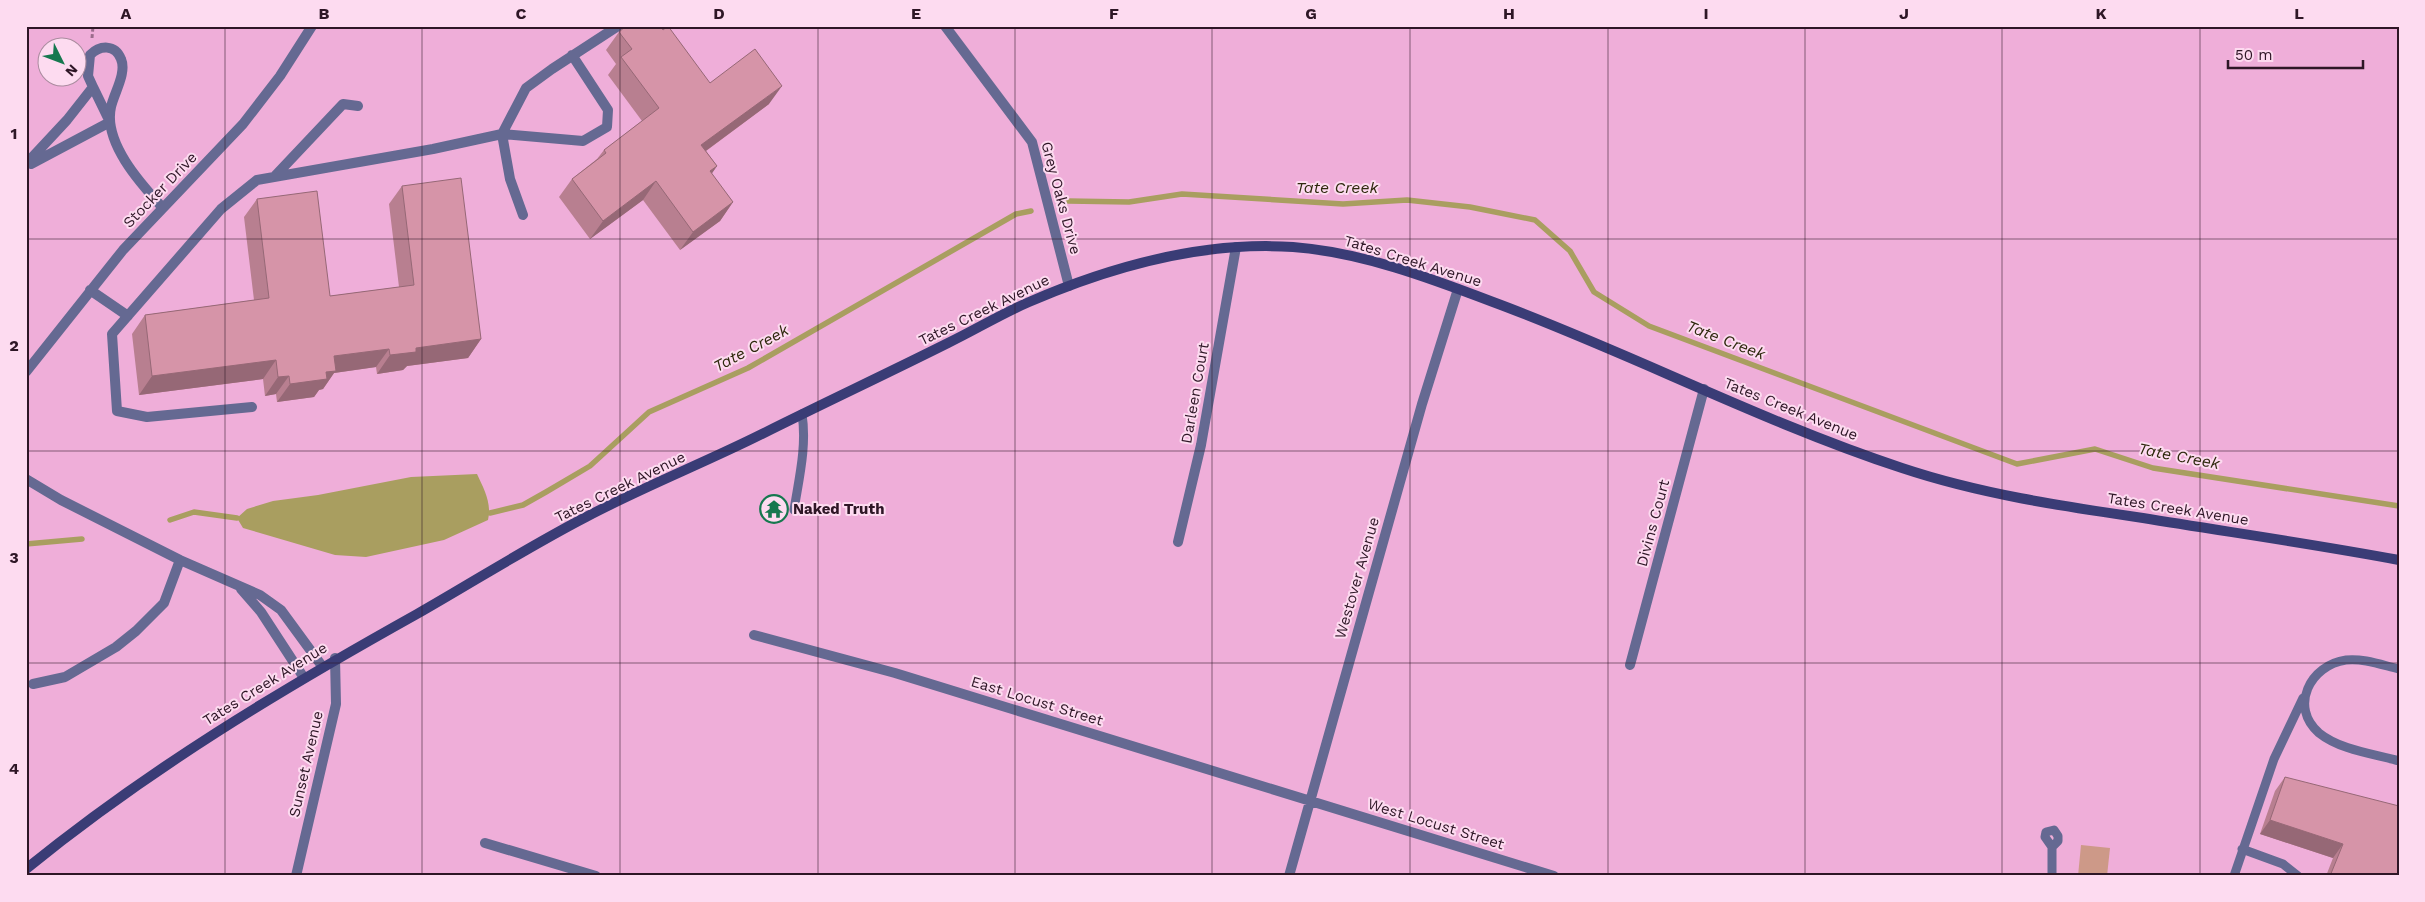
<svg xmlns="http://www.w3.org/2000/svg" width="2425" height="902" font-family="'Work Sans',sans-serif">
<style>
.green{fill:#cd9988}
.water{fill:#a99e60}
.lines{fill:none;stroke-linecap:round;stroke-linejoin:round}
.stream{stroke:#a99e60;stroke-width:5.5}
.path{stroke:#9b6c8c;stroke-width:3;stroke-dasharray:4 2.5;stroke-linecap:butt}
.lane{stroke:#656992;stroke-width:9}
.street{stroke:#656992;stroke-width:10}
.secondary{stroke:#3a3c76;stroke-width:10}
.wall{fill:#b87f90}
.shaded-wall{fill:#966876}
.building{fill:#d694a8;stroke:#966876}
.grid{fill:none;stroke:#2e1626;stroke-width:1;stroke-opacity:0.55}
.labels{text-anchor:middle;dominant-baseline:central;stroke-width:4;stroke-linejoin:round;paint-order:stroke}
.street-label{font-size:15px;fill:#2e1626;stroke:#fddbf0}
.poi-label{font-size:15px;font-weight:bold;fill:#2e1626;stroke:#fddbf0;text-anchor:start}
.water-label{font-size:16px;font-style:italic;fill:#2e290d;stroke:#fddbf0}
.neatline{fill:none;stroke:#2e1626;stroke-width:2}
.grid-label{font-size:16px;text-anchor:middle;font-weight:bold;fill:#2e1626}
</style>
<rect width="100%" height="100%" fill="#efaed9"/>
<!-- green -->
<path class="green" d="M2081,845L2110,848L2107,876H2078Z"/>
<!-- water -->
<path class="water" d="M477,474C484,489 492,503 488,520L444,540L366,557L335,555L243,528L237,518L247,509L273,501L318,495L411,477Z"/>
<g class="lines">
<!-- stream -->
<path class="stream" d="M1068,201L1129,202L1182,194L1343,204L1407,200L1470,207L1535,220L1570,251L1594,292L1649,326L2017,464L2095,449L2153,468L2399,506
M490,513L523,505L546,492L590,466L649,412L748,368L1016,214L1031,211
M170,520L194,512L237,518
M26,544L82,539"/>
<!-- path -->
<path class="path" d="M92,38L93,26"/>
<!-- lane -->
<path class="lane" d="M794,510C799,478 807,446 802,414
M2399,669C2382,665 2363,658 2346,660C2310,665 2289,707 2319,733C2340,750 2374,754 2399,761
M2242,849L2283,864L2298,876
M2052,876V847L2045,837L2046,832L2054,830L2058,836V841L2052,847
M2234,876L2274,759L2303,698"/>
<!-- street -->
<path class="street" d="M945,26L1032,142L1069,286
M26,164L67,120L93,87L88,76L90,55C100,45 115,44 121,59C127,73 114,93 111,107C103,142 140,183 162,207
M31,164L110,122L93,87
M275,176L343,104L358,106
M523,215L510,179L502,134L526,88L552,69L618,26
M90,290L128,316
M26,372L123,250L243,124L280,76L312,26
M252,407L147,417L117,411L112,334L221,209L257,180L433,149L502,134L583,141L607,127L608,110L572,55
M26,479L61,500L180,560L260,595L281,610L322,666
M1178,542L1201,445L1236,247
M241,589L261,612L304,678
M754,635L895,673L1554,876
M1630,665L1704,389
M33,684L65,677L116,647L136,631L164,603L180,560
M485,843L596,876
M296,876L336,704L335,658
M1289,876L1422,404L1458,289"/>
<!-- secondary -->
<path class="secondary" d="M26,869C149,769 279,691 417,614C473,582 528,547 586,517C643,487 704,463 762,434C824,403 886,374 948,343C975,330 1001,314 1029,302C1112,266 1203,241 1293,247C1361,252 1430,278 1493,302C1631,353 1762,422 1902,468C1980,494 2061,506 2143,518C2228,532 2314,544 2399,560"/>
</g>
<!-- wall -->
<path class="wall" d="M619,32L710,83L769,104L706,151L717,166L711,174L733,202L720,221L680,250L643,200L590,239L559,197L572,179L597,159L604,150L642,121L608,75L616,64L606,50Z
M402,186L481,339L468,358L407,366L403,370L377,374L376,367L334,373L323,389L319,390L314,397L277,402L276,394L265,396L263,379L139,395L132,334L145,315L254,300L244,217L257,199L330,296L399,287L389,204Z
M2285,777L2399,876H2326L2333,858L2260,834L2275,791Z"/>
<!-- shaded-wall -->
<path class="shaded-wall" d="M782,86L769,104L688,164L701,145Z
M717,166L704,185L710,171Z
M656,181L643,200L590,239L603,221Z
M733,202L720,221L680,250L693,232Z
M481,339L468,358L407,366L403,370L377,374L390,355L416,348Z
M389,349L376,367L334,373L323,389L319,390L314,397L277,402L290,384L334,356Z
M276,360L263,379L139,395L152,376Z
M289,376L276,394L265,396L278,377Z
M2270,820L2343,844L2333,858L2260,834Z"/>
<!-- building -->
<path class="building" d="M626,26H660L663,30L668,26L710,83L755,49L782,86L701,145L717,166L710,171L733,202L693,232L656,181L603,221L572,179L606,153L604,150L659,108L621,57L632,49L619,32Z
M461,178L481,339L416,348V352L390,355L389,349L334,356L336,371L326,372L327,379L290,384L289,376L278,377L276,360L152,376L145,315L269,298L257,199L317,191L330,296L414,285L402,186Z
M2285,777L2399,806V876H2330L2343,844L2270,820Z"/>
<!-- grid -->
<path class="grid" d="M225,26V876M422,26V876M620,26V876M818,26V876M1015,26V876M1212,26V876M1410,26V876M1608,26V876M1805,26V876M2002,26V876M2200,26V876M26,239H2399M26,451H2399M26,663H2399"/>
<!-- icons -->
<defs>
<symbol id="temple-ring" viewBox="-11 -11 22 22"><circle r="9.5" fill="#fddbf0" stroke="#16784f" stroke-width="1.5"/><path d="M0-6L5-2H3V0L6.5 2.5H4V6H1.5V3h-3V6H-4V2.5H-6.5L-3 0V-2H-5Z" fill="#16784f"/></symbol>
</defs>
<g fill-rule="evenodd">
<use href="#temple-ring" x="758" y="493" width="32" height="32"/>
</g>
<g class="labels">
<!-- street labels -->
<g class="street-label">
<text transform="translate(160 190) rotate(-46)">Stocker Drive</text>
<text transform="translate(1061 198) rotate(75)">Grey Oaks Drive</text>
<text transform="translate(1413 261) rotate(17)">Tates Creek Avenue</text>
<text transform="translate(984 310) rotate(-26)">Tates Creek Avenue</text>
<text transform="translate(1195 393) rotate(-80)">Darleen Court</text>
<text transform="translate(1791 409) rotate(22)">Tates Creek Avenue</text>
<text transform="translate(620 487) rotate(-26)">Tates Creek Avenue</text>
<text transform="translate(2178 509) rotate(9)">Tates Creek Avenue</text>
<text transform="translate(1653 523) rotate(-75)">Divins Court</text>
<text transform="translate(1357 578) rotate(-74)">Westover Avenue</text>
<text transform="translate(265 684) rotate(-32)">Tates Creek Avenue</text>
<text transform="translate(1037 701) rotate(17)">East Locust Street</text>
<text transform="translate(306 764) rotate(-77)">Sunset Avenue</text>
<text transform="translate(1436 824) rotate(17)">West Locust Street</text>
</g>
<!-- poi labels -->
<g class="poi-label">
<text x="793" y="509">Naked Truth</text>
</g>
<!-- water labels -->
<g class="water-label">
<text x="1337" y="187">Tate Creek</text>
<text transform="translate(1726 340) rotate(21)">Tate Creek</text>
<text transform="translate(751 348) rotate(-28)">Tate Creek</text>
<text transform="translate(2179 456) rotate(11)">Tate Creek</text>
</g>
</g>
<!-- border -->
<rect width="2425" height="902" fill="none" stroke="#fddbf0" stroke-width="55"/>
<!-- north arrow -->
<g transform="translate(62 62) rotate(132)"><circle r="24" fill="#fddbf0" stroke="#aa8c9f"/>
<path d="M0-4L9 19L0 12L-9 19Z" fill="#16784f"/>
<text y="-8" font-size="14" font-weight="bold" text-anchor="middle" fill="#2e1626">N</text>
</g>
<!-- scale -->
<path d="M2228 60v8h135v-8" fill="none" stroke="#2e1626" stroke-width="2.5"/>
<text x="2235" y="60" font-size="15" fill="#2e1626" stroke="#fddbf0" stroke-width="4" paint-order="stroke">50 m</text>
<rect x="28" y="28" width="2370" height="846" class="neatline"/>
<g class="grid-label">
<text x="126" y="19">A</text>
<text x="324" y="19">B</text>
<text x="521" y="19">C</text>
<text x="719" y="19">D</text>
<text x="916" y="19">E</text>
<text x="1114" y="19">F</text>
<text x="1311" y="19">G</text>
<text x="1509" y="19">H</text>
<text x="1706" y="19">I</text>
<text x="1904" y="19">J</text>
<text x="2101" y="19">K</text>
<text x="2299" y="19">L</text>
<text x="14" y="139">1</text>
<text x="14" y="351">2</text>
<text x="14" y="563">3</text>
<text x="14" y="774">4</text>
</g>
</svg>
